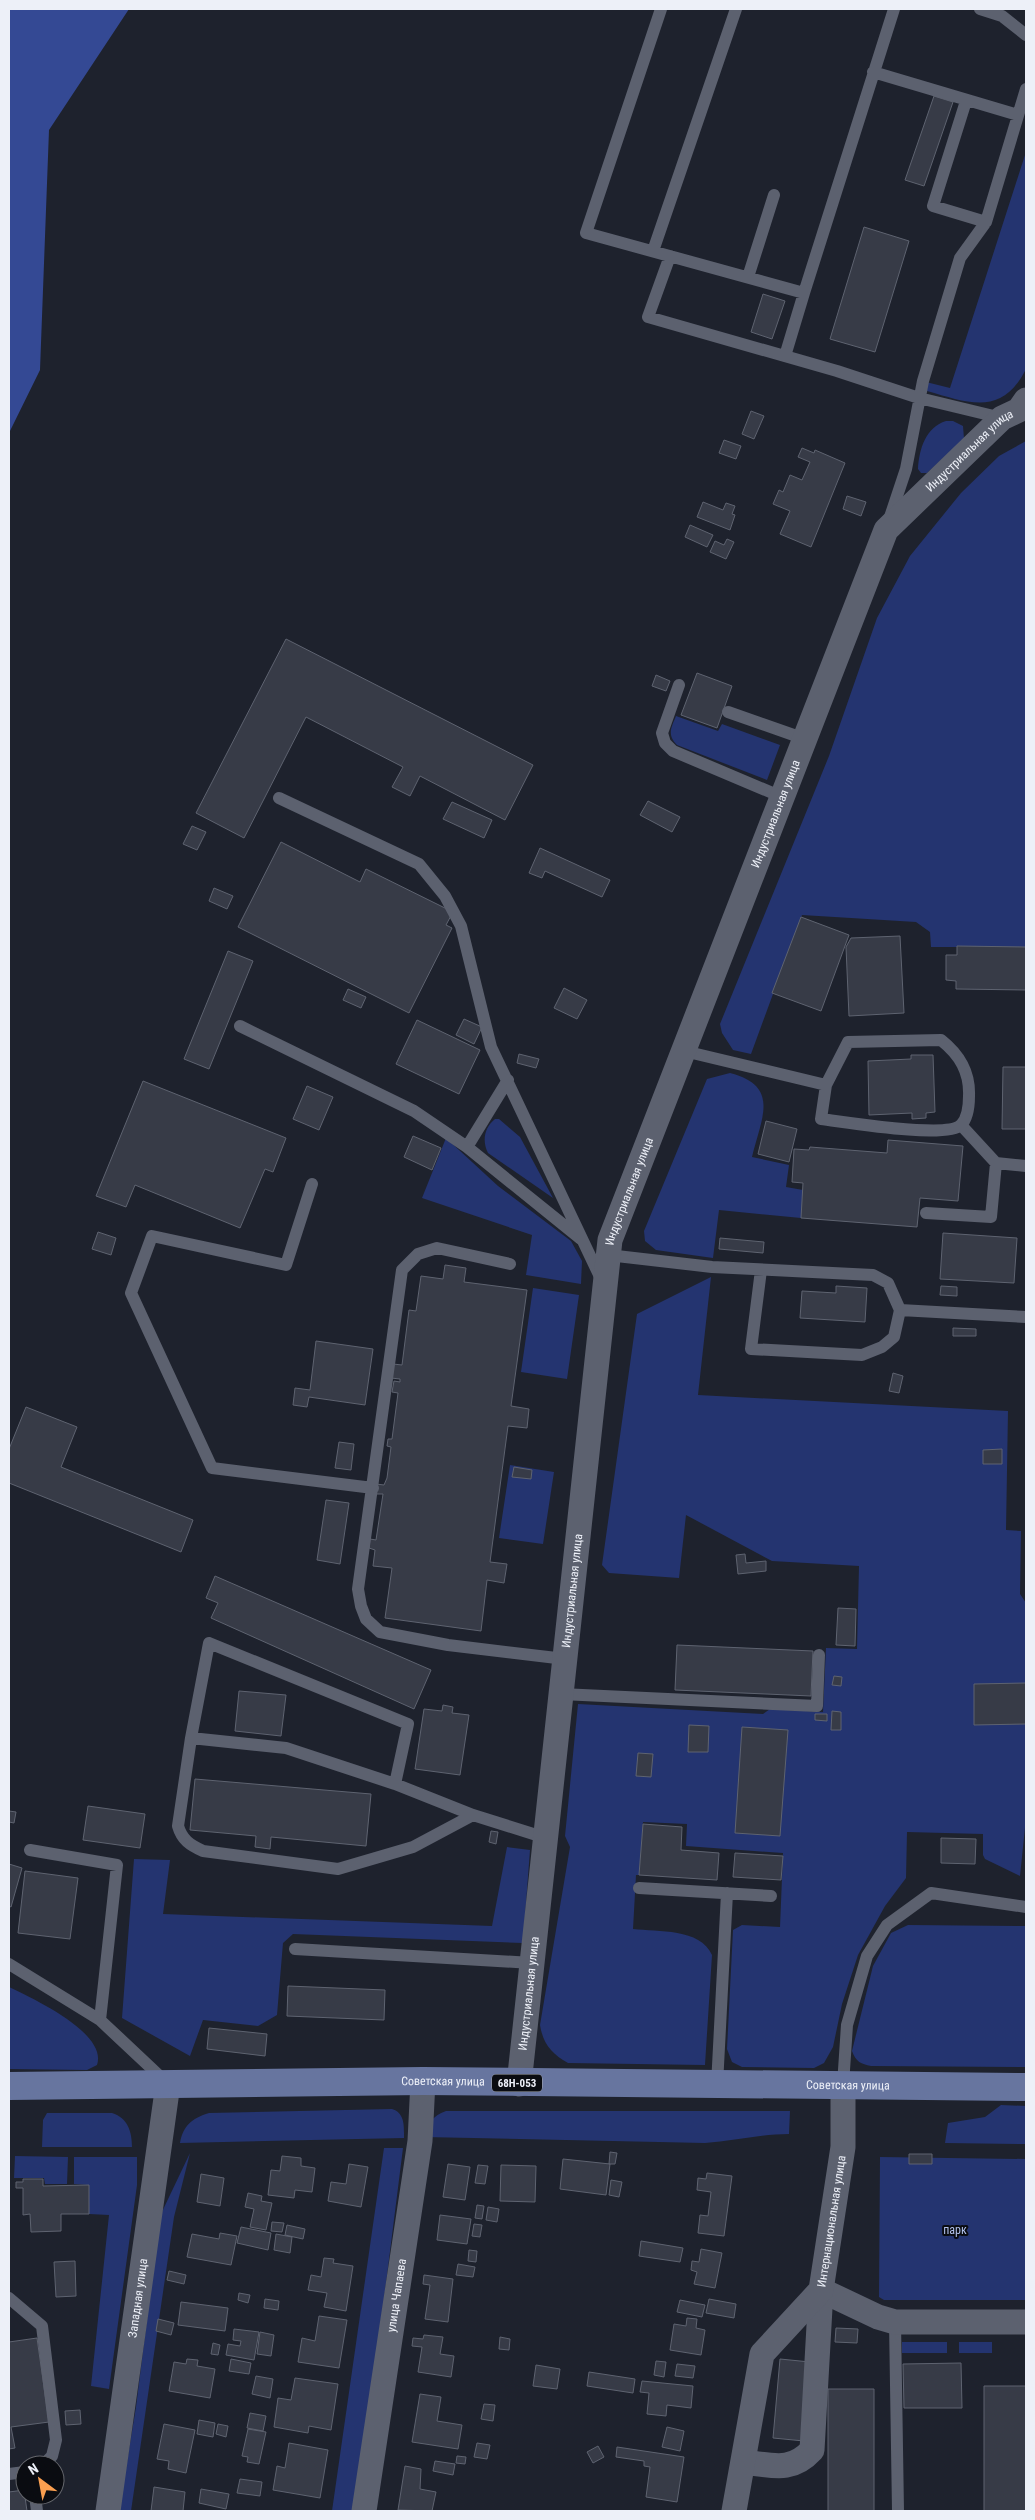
<svg xmlns="http://www.w3.org/2000/svg" width="1035" height="2520" font-family="'Roboto Condensed',sans-serif">
<style>
.green{fill:#243470}
.forest{fill:#344994}
.building{fill:#373b47;stroke:#5e6370}
.lines{fill:none;stroke-linecap:round;stroke-linejoin:round}
.lane{stroke:#5c616f;stroke-width:12}
.street{stroke:#5c616f;stroke-width:25}
.primary{stroke:#67759f;stroke-width:28}
.labels{text-anchor:middle;dominant-baseline:central;stroke-width:4;stroke-linejoin:round;paint-order:stroke}
.shield{fill:#0a0c11;stroke:#a9acb3;stroke-width:1}
.shield-label{font-size:11px;font-weight:bold;fill:#edf0f8}
.street-label{font-size:12px;fill:#edf0f8;stroke:#0a0c11}
.park-label{font-size:12px;fill:#b2c2ec;stroke:#0a0c11}
</style>
<rect width="100%" height="100%" fill="#1e222d"/>
<!-- green -->
<path class="green" d="M1026,152V369C1002,417 969,403 927,391L926,382L950,388Z
M946,421H953L963,426L964,439L927,473H921L918,469C919,449 926,427 946,421Z
M1026,441V947H931L930,932L916,922L802,915L751,1054L733,1050L722,1033L720,1024L829,756L877,618L910,556L961,493L999,456Z
M676,716L718,731L722,724L780,745L767,780L677,745C667,735 671,728 676,716Z
M730,1073C781,1086 761,1119 752,1157L789,1165L786,1187L803,1190L801,1218L719,1210L713,1258L656,1250L645,1241L644,1231L707,1079Z
M495,1119H499L520,1137L553,1198L488,1153C482,1141 484,1128 495,1119Z
M446,1138L498,1186L571,1241L582,1261L581,1284L526,1275L532,1235L422,1198Z
M711,1277L698,1395L1008,1411L1006,1530L1021,1531L1020,1594L1026,1603V1818L1020,1876L985,1859L983,1855V1834L907,1832L906,1878L885,1906L858,1955L842,2004L833,2047L824,2063L814,2068L742,2067L732,2062L727,2049L733,1930L742,1925L780,1927L783,1853L686,1846L687,1824L643,1822L639,1875H636L633,1929C658,1932 700,1928 712,1955L705,2065L568,2063C552,2054 543,2044 540,2025L570,1847L565,1836L578,1704L763,1714L770,1709L823,1712L826,1648L857,1649L859,1566L772,1561L686,1515L679,1578L609,1573L602,1565L637,1314Z
M533,1288L579,1295L567,1379L521,1372Z
M510,1465L554,1472L543,1544L499,1538Z
M507,1847L530,1850L523,1943L293,1934L283,1943L277,2015L258,2026L203,2020L190,2056L122,2018L134,1859L170,1860L163,1914L492,1926Z
M908,1925L1026,1926V2067L871,2066C861,2064 856,2062 852,2051L873,1966L891,1933Z
M9,1987C32,1998 108,2033 97,2065L87,2070L9,2069Z
M1001,2105L1026,2106V2144L945,2143L948,2123L985,2117Z
M392,2109C405,2113 404,2126 404,2138L180,2143C183,2126 192,2118 209,2113Z
M446,2111H790L789,2134C760,2134 734,2141 705,2143L423,2137C428,2124 432,2116 446,2111Z
M47,2113H112C128,2118 132,2132 132,2147H42L43,2120Z
M384,2148H403L384,2299L353,2511H332Z
M190,2153L174,2217L131,2511H119L136,2407L160,2216Z
M15,2156L68,2157L67,2184H45L44,2178H14Z
M74,2157H137V2185L109,2389L91,2386L109,2215L89,2214V2185L74,2184Z
M880,2157L1026,2159V2300H884L879,2297Z
M902,2342H947V2353H902Z
M959,2342H992V2353H959Z"/>
<!-- forest -->
<path class="forest" d="M9,9H129L49,130L40,370L9,433Z"/>
<!-- building -->
<path class="building" d="M934,96L953,102L924,186L905,180Z
M864,227L909,241L875,352L830,339Z
M763,294L785,301L772,339L751,332Z
M751,411L764,416L754,439L742,434Z
M724,440L741,446L736,459L719,453Z
M802,448L814,453L815,450L845,463L811,547L780,534L790,511L773,504L779,490L783,492L790,475L802,480L810,462L798,457Z
M847,496L866,502L861,516L843,509Z
M703,502L723,510L726,503L735,506L732,514L735,515L730,530L697,517Z
M690,525L713,535L707,547L685,537Z
M727,539L734,542L726,559L710,552L715,541L724,545Z
M286,639L533,765L505,820L420,776L410,796L392,787L403,767L306,717L244,838L196,813Z
M697,673L732,686L717,728L681,715Z
M656,675L670,681L666,691L652,686Z
M648,801L680,817L672,832L640,815Z
M452,802L492,820L484,838L443,819Z
M192,826L206,832L197,850L183,844Z
M281,842L360,882L366,869L453,912L446,925L452,928L409,1013L238,927Z
M540,848L610,880L602,897L545,871L542,878L529,873Z
M214,888L233,896L227,909L209,901Z
M801,917L849,935L821,1011L772,993Z
M900,936L904,1013L849,1016L846,947L851,938Z
M957,946L1026,947V990L956,989V981L946,980V955H957Z
M228,951L253,961L209,1069L184,1059Z
M564,988L587,1000L577,1019L554,1008Z
M348,989L366,997L361,1008L343,1000Z
M464,1019L482,1027L474,1044L456,1035Z
M417,1020L480,1050L459,1094L396,1064Z
M519,1054L539,1059L536,1068L517,1063Z
M911,1055H933L935,1112L926,1113V1118L912,1119V1113L869,1115L868,1061L911,1059Z
M1003,1067H1026V1129H1002Z
M143,1081L286,1138L273,1172L265,1169L240,1228L135,1185L126,1207L96,1196Z
M307,1086L333,1097L319,1130L293,1119Z
M766,1121L797,1129L789,1162L758,1154Z
M413,1136L441,1148L432,1170L404,1157Z
M888,1140L963,1146L958,1201L920,1198L917,1227L801,1218L803,1183L792,1182L794,1149L809,1150L810,1147L887,1153Z
M98,1232L116,1238L111,1255L92,1249Z
M943,1233L1017,1238L1014,1283L940,1279Z
M720,1238L764,1242L763,1253L719,1249Z
M445,1265L466,1268L464,1282L527,1290L511,1406L529,1409L527,1428L508,1426L490,1562L507,1564L504,1583L487,1580L481,1631L385,1618L392,1568L373,1566L375,1550L369,1548L370,1539L376,1540L383,1494H375L376,1484L384,1485L387,1478L391,1447L387,1446L388,1439H392L398,1393L392,1392L394,1381L400,1382V1379L391,1378L393,1364L402,1365L409,1310L416,1311L421,1276L443,1279Z
M836,1286L867,1288L865,1322L800,1318L802,1291L836,1293Z
M941,1286L957,1287V1296L940,1295Z
M953,1328L976,1329V1336H953Z
M316,1341L373,1349L365,1405L309,1397L307,1407L293,1405L295,1388L310,1390Z
M893,1373L903,1376L899,1393L889,1391Z
M26,1407L77,1427L61,1467L193,1520L181,1552L9,1483V1449Z
M339,1442L354,1444L351,1470L335,1468Z
M1002,1449V1464H983V1450Z
M514,1467L532,1470L531,1479L512,1477Z
M326,1500L349,1503L340,1564L317,1560Z
M745,1554L746,1563L766,1561V1571L738,1574L736,1555Z
M215,1576L431,1670L414,1709L211,1618L218,1603L206,1598Z
M838,1608L856,1609L855,1646L836,1645Z
M677,1645L813,1651L811,1696L675,1690Z
M834,1676L842,1677L841,1686L832,1685Z
M1026,1683V1724L974,1725V1684Z
M239,1691L286,1695L281,1736L235,1731Z
M443,1705L453,1707L452,1713L469,1715L460,1775L415,1769L424,1709L442,1711Z
M832,1711L841,1712V1730H831Z
M815,1714H827V1721L815,1720Z
M689,1725L709,1726L708,1752H688Z
M742,1727L788,1730L780,1836L735,1833Z
M638,1753L653,1754L651,1777L636,1776Z
M195,1779L371,1794L366,1846L271,1837L270,1849L255,1847L256,1836L190,1830Z
M88,1806L145,1814L140,1848L83,1840Z
M9,1811L16,1812L14,1823L9,1822Z
M643,1824L682,1827L681,1850L719,1853L717,1880L639,1875Z
M491,1831L498,1832L496,1844L489,1842Z
M941,1838L976,1839L975,1864L941,1863Z
M735,1853L783,1856L781,1880L733,1877Z
M9,1864L22,1868L11,1907L9,1906Z
M25,1871L78,1878L70,1939L18,1933Z
M288,1986L385,1990L384,2020L287,2016Z
M209,2028L267,2034L265,2056L207,2049Z
M610,2152L617,2153L615,2164H609Z
M909,2154H932V2164H909Z
M282,2156L301,2158V2166L315,2168L312,2192L295,2190L294,2198L268,2195L271,2170L280,2171Z
M563,2159L610,2164L606,2195L560,2189Z
M349,2164L368,2167L361,2207L328,2201L331,2182L346,2184Z
M448,2164L470,2167L465,2200L443,2197Z
M478,2165L488,2166L485,2184L475,2183Z
M501,2165L536,2166L535,2202L500,2201Z
M707,2173L732,2176L724,2236L698,2233L700,2215L708,2216L711,2192L697,2190L698,2178L706,2179Z
M201,2174L224,2178L220,2206L197,2202Z
M23,2179H43V2186L89,2185V2214H61V2231L31,2232L30,2214L23,2215V2188H16V2182H23Z
M611,2180L622,2182L619,2197L609,2195Z
M248,2193L262,2196L261,2201L272,2203L266,2230L250,2227L254,2209L245,2207Z
M477,2205L484,2206L482,2219L475,2218Z
M488,2207L499,2209L497,2222L486,2220Z
M440,2215L471,2219L467,2244L437,2240Z
M272,2222L284,2223L282,2232L271,2231Z
M474,2224L482,2225L480,2237L472,2236Z
M287,2225L305,2229L303,2239L285,2235Z
M241,2227L271,2233L268,2250L237,2243Z
M220,2233L237,2236L231,2265L187,2257L192,2234L219,2239Z
M276,2234L292,2237L290,2253L274,2250Z
M641,2241L683,2248L680,2262L639,2256Z
M701,2249L722,2253L715,2288L694,2284L697,2272L691,2270L692,2261L699,2262Z
M469,2250L477,2251L476,2262L468,2261Z
M324,2258L334,2259L333,2263L353,2266L346,2311L324,2307L327,2293L308,2290L311,2275L321,2277Z
M75,2261L76,2296L56,2297L54,2262Z
M458,2264L475,2267L473,2277L456,2275Z
M169,2271L186,2275L184,2284L167,2280Z
M424,2275L453,2279L448,2322L425,2319L430,2285L423,2284Z
M239,2293L250,2295L248,2303L238,2300Z
M265,2299L279,2301L278,2310L264,2308Z
M709,2299L736,2304L734,2318L706,2313Z
M680,2300L705,2305L702,2317L677,2312Z
M181,2302L228,2308L225,2331L178,2325Z
M319,2316L347,2320L339,2368L298,2362L302,2338L315,2341Z
M687,2318L697,2319L696,2328L705,2330L701,2355L670,2350L674,2324L686,2326Z
M158,2319L174,2323L171,2335L156,2331Z
M836,2328L858,2329L857,2343L835,2342Z
M234,2329L259,2332L254,2360L226,2355L228,2344L240,2346L241,2341L233,2340Z
M260,2332L274,2335L271,2356L257,2354Z
M424,2335L443,2337L440,2354L454,2356L451,2377L418,2372L422,2347L412,2346L413,2338L423,2339Z
M500,2337L510,2339L509,2350L499,2349Z
M37,2338L49,2422L11,2427L15,2448L9,2449V2342Z
M213,2343L220,2345L218,2355L211,2354Z
M187,2359L198,2360L197,2366L215,2369L210,2398L169,2391L174,2362L186,2364Z
M231,2359L251,2363L249,2374L229,2371Z
M780,2359L810,2362L804,2441L773,2438Z
M656,2361L666,2362L664,2377L654,2375Z
M961,2363L962,2408H904L903,2364Z
M677,2364L695,2366L693,2378L675,2376Z
M536,2365L560,2369L557,2389L533,2386Z
M589,2372L635,2379L633,2393L587,2386Z
M256,2376L273,2379L270,2398L252,2394Z
M295,2378L338,2384L331,2430L309,2426L308,2433L274,2427L278,2398L291,2400Z
M642,2381L693,2386L691,2408L667,2405L666,2416L647,2414L649,2393L640,2392Z
M984,2386H1026V2511H984Z
M828,2389H874V2511H828Z
M420,2394L441,2397L437,2421L462,2425L458,2449L412,2442Z
M484,2404L495,2405L493,2421L481,2419Z
M80,2410L81,2424L66,2425L65,2411Z
M250,2413L266,2416L263,2431L247,2428Z
M199,2420L215,2423L213,2437L197,2434Z
M164,2424L195,2430L186,2473L168,2469L169,2461L157,2459Z
M218,2424L228,2426L226,2437L216,2434Z
M667,2427L684,2431L680,2451L662,2447Z
M248,2429L266,2432L259,2464L247,2462L248,2457L242,2456Z
M289,2443L328,2450L320,2498L273,2490L277,2466L285,2468Z
M477,2443L490,2445L487,2459L474,2457Z
M598,2446L604,2457L593,2463L587,2452Z
M617,2447L684,2457L677,2502L646,2497L650,2467L644,2466V2461L616,2457Z
M457,2456L466,2457L465,2464L456,2463Z
M435,2461L455,2464L453,2475L433,2471Z
M405,2466L421,2469L420,2489L436,2492L432,2511L398,2510Z
M240,2479L262,2482L260,2496L237,2493Z
M154,2487L185,2492L183,2511H151Z
M201,2489L229,2494L226,2509L199,2503Z
M24,2490L27,2511H9V2492Z"/>
<g class="lines">
<!-- lane -->
<path class="lane" d="M661,9L586,233L804,293L894,9
M980,9L1002,16L1026,35
M873,72L1018,115
M966,101L933,206L986,222
M653,251L736,9
M670,256L648,317L837,371L919,398L1002,418
M748,277L774,195
M785,356L804,293
M889,520L906,469L923,381L960,258L986,222L1026,89
M679,685L662,733L665,743L673,751L782,797
M728,712L805,739
M279,798L419,864L445,896L461,926L491,1047L602,1281
M240,1026L414,1111L467,1147L581,1239
M941,1040C960,1055 970,1072 969,1096C969,1105 968,1118 961,1125C946,1139 846,1122 821,1119L826,1085L848,1042Z
M684,1051L826,1085
M961,1125L996,1163L1026,1166
M467,1147L508,1080
M312,1184L286,1265L152,1236L131,1293L212,1468L373,1488
M926,1213L991,1217L996,1163
M608,1255L712,1267L873,1275L888,1283L900,1310L894,1337L882,1347L862,1355L751,1349L761,1270
M510,1264L437,1248L418,1254L402,1270L358,1589L361,1606L366,1619L380,1632L448,1645L565,1659
M900,1310L1026,1317
M561,1694L817,1706L819,1655
M191,1738L209,1643L408,1724L395,1784
M473,1815L413,1847L338,1869L203,1851C190,1845 182,1840 178,1826L191,1738L286,1748L395,1784L473,1815L546,1838
M30,1850L117,1865L100,2020
M639,1888L771,1896
M295,1949L532,1963
M9,1964L100,2020L166,2082
M717,2085L727,1893
M843,2085L847,2025L867,1956L887,1925L931,1893L1026,1907
M9,2298L42,2326L56,2440L52,2456L43,2465
M895,2322L898,2511
M9,2474L25,2472
M35,2495L37,2511"/>
<!-- street -->
<g class="street">
<path id="s1" d="M519,2084L610,1240L886,530L1002,418L1019,410L1026,400"/>
<path d="M744,2462C772,2465 791,2473 812,2450L821,2290L878,2317L895,2322H1026"/>
<path id="s2" d="M108,2511L168,2084"/>
<path id="s3" d="M364,2511L420,2141L423,2081"/>
<path id="s4" d="M734,2511L762,2354L821,2290L843,2147V2085"/>
</g>
<!-- primary -->
<path class="primary" id="s5" d="M9,2086L423,2081L1026,2087"/>
</g>
<g class="labels">
<!-- shield labels -->
<rect class="shield" x="492" y="2074.5" width="50" height="17" rx="4"/>
<g class="shield-label">
<text x="517" y="2083">68Н-053</text>
</g>
<!-- street labels -->
<g class="street-label">
<text stroke="none"><textPath href="#s1" startOffset="1726">Индустриальная улица</textPath></text>
<text stroke="none"><textPath href="#s1" startOffset="1306">Индустриальная улица</textPath></text>
<text stroke="none"><textPath href="#s1" startOffset="901">Индустриальная улица</textPath></text>
<text stroke="none"><textPath href="#s1" startOffset="496">Индустриальная улица</textPath></text>
<text stroke="none"><textPath href="#s1" startOffset="91">Индустриальная улица</textPath></text>
<text stroke="none"><textPath href="#s5" startOffset="434">Советская улица</textPath></text>
<text stroke="none"><textPath href="#s5" startOffset="839">Советская улица</textPath></text>
<text stroke="none"><textPath href="#s4" startOffset="316">Интернациональная улица</textPath></text>
<text stroke="none"><textPath href="#s3" startOffset="218">улица Чапаева</textPath></text>
<text stroke="none"><textPath href="#s2" startOffset="215">Западная улица</textPath></text>
</g>
<!-- park labels -->
<g class="park-label">
<text x="955" y="2230">парк</text>
</g>
</g>
<!-- border -->
<rect width="1035" height="2520" fill="none" stroke="#edf0f8" stroke-width="20"/>
<!-- north arrow -->
<g transform="translate(40 2480) rotate(328)"><circle r="24" fill="#0a0c11" stroke="#65676d"/>
<path d="M0-4L9 19L0 12L-9 19Z" fill="#fa9f50"/>
<text y="-8" font-size="14" font-weight="bold" text-anchor="middle" fill="#edf0f8">N</text>
</g>
</svg>
